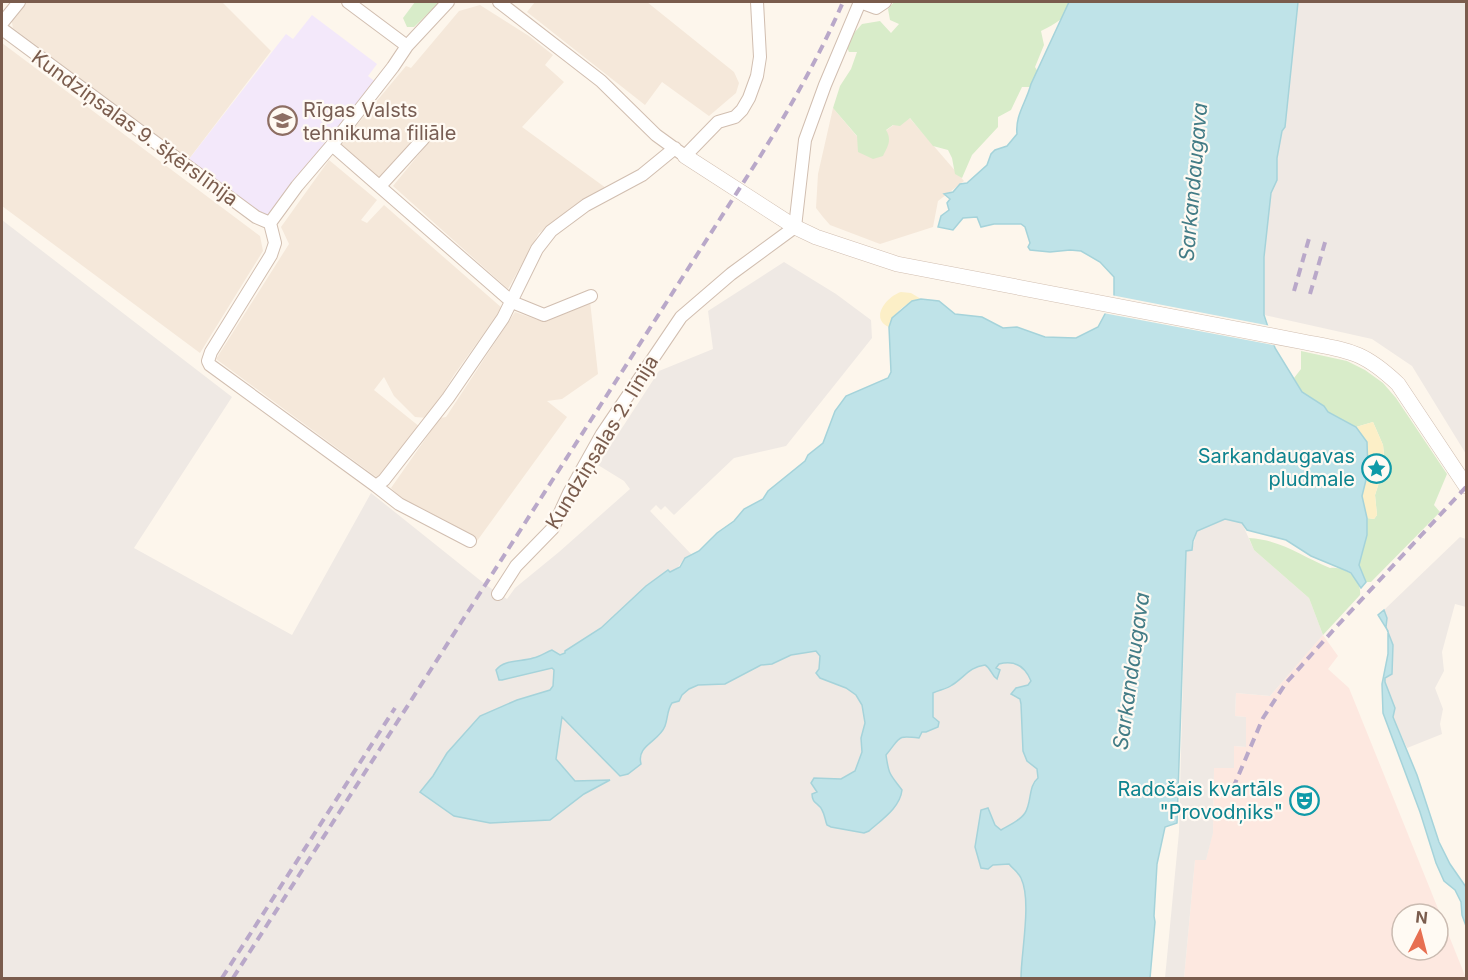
<svg xmlns="http://www.w3.org/2000/svg" width="1468" height="980" font-family="Inter,sans-serif">
<style>
.residential{fill:#f5e8da}
.commercial{fill:#fde8e0;fill-rule:evenodd}
.industrial{fill:#efe9e4}
.education{fill:#f3e8fa}
.green{fill:#d8ecc9}
.sand{fill:#fcefc7}
.water{fill:#bfe3e8;stroke:#a5d3da;stroke-width:1.5}
.pier{fill:#fdf6ec}
.lines{fill:none;stroke-linecap:round;stroke-linejoin:round}
.minor-casing{stroke:#d1beb0;stroke-width:14}
.tertiary-casing{stroke:#d1beb0;stroke-width:16}
.minor{stroke:#fff;stroke-width:12}
.tertiary{stroke:#fff;stroke-width:15}
.rail{stroke:#b9a8c9;stroke-width:4;stroke-dasharray:9 6;stroke-linecap:butt}
.labels{text-anchor:middle;dominant-baseline:central;stroke-width:4.5;stroke-linejoin:round;paint-order:stroke}
.education-label{font-size:20px;fill:#785e54;stroke:#fffaf3;text-anchor:start}
.street-label{font-size:20px;fill:#7a5c4d;stroke:#fffaf3}
.culture-label{font-size:20px;fill:#0d838f;stroke:#fffaf3;text-anchor:end}
.water-label{font-size:21px;font-style:italic;fill:#437c86;stroke:#fffaf3}
</style>
<rect width="100%" height="100%" fill="#fdf6ec"/>
<!-- residential -->
<path class="residential" d="M25,2H222L271,51L189,159L13,28L11,18Z
M535,2H647L734,72L739,83L736,93L709,116L662,82L645,105L527,12Z
M480,5L529,36L553,55L545,65L564,82L522,127L606,188L539,233L508,289L393,186L429,142L423,139L380,181L340,145L406,66L411,68L459,11Z
M2,43L260,236L263,251L200,353L2,206Z
M833,108L865,146L907,115L964,181L938,201L933,227L880,244L830,225L823,217L816,208L818,174Z
M329,160L377,200L361,220L367,223L384,205L502,308L454,375L428,418L415,417L394,396L384,377L374,390L420,427L379,479L216,359L289,244L281,227Z
M590,301L598,374L562,399L547,401L567,417L477,541L404,501L391,488L440,418L446,417L515,312L538,320L550,319Z"/>
<!-- commercial -->
<path class="commercial" d="M1323,635L1338,656L1328,669L1349,688L1466,978H1184L1195,859H1206L1213,832L1214,768L1234,746L1246,747V717L1235,716L1236,693L1270,696ZM1402,914H1438V950H1402Z"/>
<!-- industrial -->
<path class="industrial" d="M1298,2H1466V454L1412,366L1372,339L1264,315V257L1271,193L1277,180V158L1282,131L1285,127Z
M2,220L232,397L134,548L292,635L371,493L486,585L507,599L515,588L559,552L630,489L624,481L598,465L659,371L713,349L708,311L784,262L836,294L871,320L872,338L786,446L734,458L674,515L665,506L661,510L656,505L650,511L692,555L685,558L675,571L656,578L614,618L565,653L560,655L552,650L533,659H523L685,678L821,641L955,663L1026,656L1044,688L1027,978H2Z
M1225,519L1242,523L1254,550L1309,598L1323,635L1270,696L1236,693L1235,716L1246,717V747L1234,746V768H1214L1213,833L1206,860H1195L1184,978H1165L1179,832L1186,550H1192L1197,531Z
M1460,537L1466,539V607L1455,604L1442,652L1444,671L1435,688L1443,709L1440,724L1442,734L1407,748L1393,717L1395,708L1385,682V678L1392,674L1393,645L1386,627L1387,618L1384,610Z"/>
<!-- education -->
<path class="education" d="M312,15L377,64L368,76L377,83L270,215H261L186,163L286,34L293,39Z"/>
<!-- green -->
<path class="green" d="M415,2H440L414,27H407L403,18Z
M894,2H1076C1067,16 1056,24 1041,31L1044,45L1035,67L1040,75L1036,87H1022L1011,110L998,117V127L972,155L962,178L955,174L952,158L948,150L933,146L910,118L900,126L893,125L886,130C892,140 888,146 883,156L873,159L858,152L857,136L833,108L840,86L851,69L857,52H849L845,43L862,24L880,21L891,33L899,24L890,20L888,9Z
M1301,351L1347,361L1365,370L1383,383L1396,398L1447,474L1434,505L1440,512L1371,582H1366L1359,565L1367,535V518L1374,519L1377,515L1375,495L1385,464L1383,445L1373,422L1356,427L1328,412L1324,406L1302,392L1294,378L1301,369Z
M1249,538C1282,540 1301,556 1330,568C1346,566 1362,579 1360,595L1323,635L1309,598L1254,550Z"/>
<!-- sand -->
<path class="sand" d="M901,292L911,293L921,299C906,302 894,312 889,327C869,319 887,296 901,292Z
M1373,422L1383,445L1385,464L1375,495L1377,515L1374,519L1367,518L1362,496L1368,472L1367,443L1356,427Z"/>
<!-- water -->
<path class="water" d="M1069,2H1298L1285,127L1282,131L1277,158V180L1271,193L1264,257V315L1275,348L1302,392L1324,406L1328,412L1356,427L1367,442L1368,472L1362,496L1367,518V535L1359,565L1366,582L1361,588L1351,573L1347,571L1311,556L1286,540L1247,530L1242,523L1225,519L1197,531L1193,541L1192,550L1186,551L1177,823L1165,827L1157,864L1154,916L1155,922L1150,978H1021C1021,952 1032,901 1021,878C1019,873 1013,869 1009,864L993,865L988,869L981,868L975,847L981,810L988,808L995,825L1001,830C1009,825 1020,821 1025,813C1032,802 1028,786 1038,778L1037,769L1027,761L1023,751L1021,704L1020,699L1011,694L1016,688L1028,685L1031,681C1025,666 1014,660 999,664L996,668L1000,670L997,679C991,675 991,668 985,665C969,667 965,677 952,685C947,689 939,690 933,693V717L939,722L938,727L926,732H922L919,738C896,735 901,737 886,755C889,776 890,774 902,790C900,808 881,820 869,831L864,833L831,827L827,825C825,820 825,815 822,810C819,803 812,804 812,794L817,792L811,783L814,778L841,779L855,771L862,752L861,738L865,723L862,705L856,695L846,688L820,678L816,673L819,669L820,656L816,651L791,655L772,664L761,665L725,684L698,685L689,689L682,695L679,701L672,703C667,710 668,718 665,726C659,742 636,745 641,764L628,774L620,776L562,717L556,759L575,781L610,780L584,794L550,820L490,823L454,816L420,792L433,776L447,753L480,716L517,700L550,690L553,686L554,670L552,668L502,680H499L496,670C504,659 522,662 533,658C540,657 546,652 552,650L560,655L565,653V651L601,628L646,586L668,570L670,572L680,567L685,558L699,551L717,533L734,521L744,509L763,499L768,491L805,461L808,455L823,443L835,411L846,396L888,378L891,372L889,327L892,318L912,301L921,299L939,301L955,314L982,317L1003,328L1017,327L1045,337L1076,338L1098,327L1114,297V277L1100,262L1081,251L1070,250L1050,252L1030,250L1028,247L1030,243L1025,227L1021,224H994L981,227L977,217L963,218L953,230L938,227L941,216L949,210L947,203L950,199L944,194L953,192L960,184L967,183L987,165L991,154L995,150L1007,146L1017,134C1015,115 1026,103 1031,84Z
M1384,610L1387,618L1386,627L1393,645L1392,674L1385,678V682L1395,708L1393,717L1417,775L1439,842L1450,864L1466,887V926L1462,915L1461,902L1455,890L1444,881L1436,863L1420,812L1383,713L1382,684L1388,654V631L1378,615Z"/>
<!-- pier -->
<path class="pier" d="M1111,295L1271,326L1278,346L1103,313Z"/>
<g class="lines">
<defs>
<path id="minor" d="M348,2L407,46
M499,2L601,81L656,135L685,156L718,122L735,117L742,110L749,98L757,76L760,57L757,2
M860,2L876,8L885,2
M2,23L19,2
M2,29L256,217L270,223
M332,145L512,302L544,315L591,296
M380,186L423,139
M270,223L275,243L271,255L211,352L208,361L210,365L376,486L399,504L470,541
M270,223L297,186L332,145L393,67L407,46L448,2
M376,486L384,480L448,398L503,318L537,249L551,231L586,205L642,175L675,148
M498,594L516,566L553,528L569,493L602,434L681,317L731,274L795,227L805,140L825,85L860,2"/>
<path id="tertiary" d="M685,156L795,227L816,237L897,264L1304,342C1350,351 1363,351 1398,384L1466,486"/>
</defs>
<!-- minor casing -->
<use href="#minor" class="minor-casing"/>
<!-- tertiary casing -->
<use href="#tertiary" class="tertiary-casing"/>
<!-- minor -->
<use href="#minor" class="minor"/>
<!-- tertiary -->
<use href="#tertiary" class="tertiary"/>
<!-- rail -->
<path class="rail" d="M1294,291L1310,235
M1310,294L1326,239
M1233,788L1263,718L1286,683L1337,626L1466,487
M222,978L395,708
M233,978L761,155C791,106 820,55 843,2"/>
</g>
<!-- icons -->
<defs>
<symbol id="university-ring" viewBox="-11 -11 22 22"><circle r="9.5" fill="#fffaf3" stroke="#8d6e63" stroke-width="1.5"/><path d="M0-5L7-2L0 1L-7-2ZM-4 1L0 2.5L4 1V4Q0 6-4 4Z" fill="#8d6e63"/></symbol>
<symbol id="sight-ring" viewBox="-11 -11 22 22"><circle r="9.5" fill="#fffaf3" stroke="#0f9aa8" stroke-width="1.5"/><path d="M0-6L1.8-2.2L6-1.7L2.9 1.2L3.7 5.4L0 3.3L-3.7 5.4L-2.9 1.2L-6-1.7L-1.8-2.2Z" fill="#0f9aa8"/></symbol>
<symbol id="theatre-ring" viewBox="-11 -11 22 22"><circle r="9.5" fill="#fffaf3" stroke="#0f9aa8" stroke-width="1.5"/><path d="M-5-5.5Q0-4 5-5.5V0Q5 5 0 6Q-5 5-5 0ZM-3.3-2.5H-1v1.5H-3.3ZM1-2.5H3.3v1.5H1ZM-2.8 1Q0 5.5 2.8 1Z" fill="#0f9aa8"/></symbol>
</defs>
<g fill-rule="evenodd">
<use href="#university-ring" x="266" y="104" width="33" height="33"/>
<use href="#sight-ring" x="1360" y="452" width="33" height="33"/>
<use href="#theatre-ring" x="1288" y="784" width="33" height="33"/>
</g>
<g class="labels">
<!-- education labels -->
<g class="education-label">
<text x="303" y="110">Rīgas Valsts<tspan x="303" dy="23">tehnikuma filiāle</tspan></text>
</g>
<!-- street labels -->
<g class="street-label">
<text transform="translate(135 128) rotate(36)">Kundziņsalas 9. šķērslīnija</text>
<text transform="translate(602 442) rotate(-59)">Kundziņsalas 2. līnija</text>
</g>
<!-- culture labels -->
<g class="culture-label">
<text x="1355" y="456">Sarkandaugavas<tspan x="1355" dy="23">pludmale</tspan></text>
<text x="1283" y="789">Radošais kvartāls<tspan x="1283" dy="23">"Provodņiks"</tspan></text>
</g>
<!-- water labels -->
<g class="water-label">
<text transform="translate(1193 182) rotate(-85)">Sarkandaugava</text>
<text transform="translate(1131 671) rotate(-82)">Sarkandaugava</text>
</g>
</g>
<!-- border -->
<rect width="1468" height="980" fill="none" stroke="#7a5c4d" stroke-width="6"/>
<!-- north arrow -->
<g transform="translate(1420 932) rotate(6)"><circle r="28" fill="#fffaf3" stroke="#cabbb1" stroke-width="1.5"/>
<path d="M0-4.5L10 22L0 15L-10 22Z" fill="#e76f51"/>
<text y="-9" font-size="16" font-weight="bold" text-anchor="middle" fill="#7a5c4d">N</text>
</g>
</svg>
